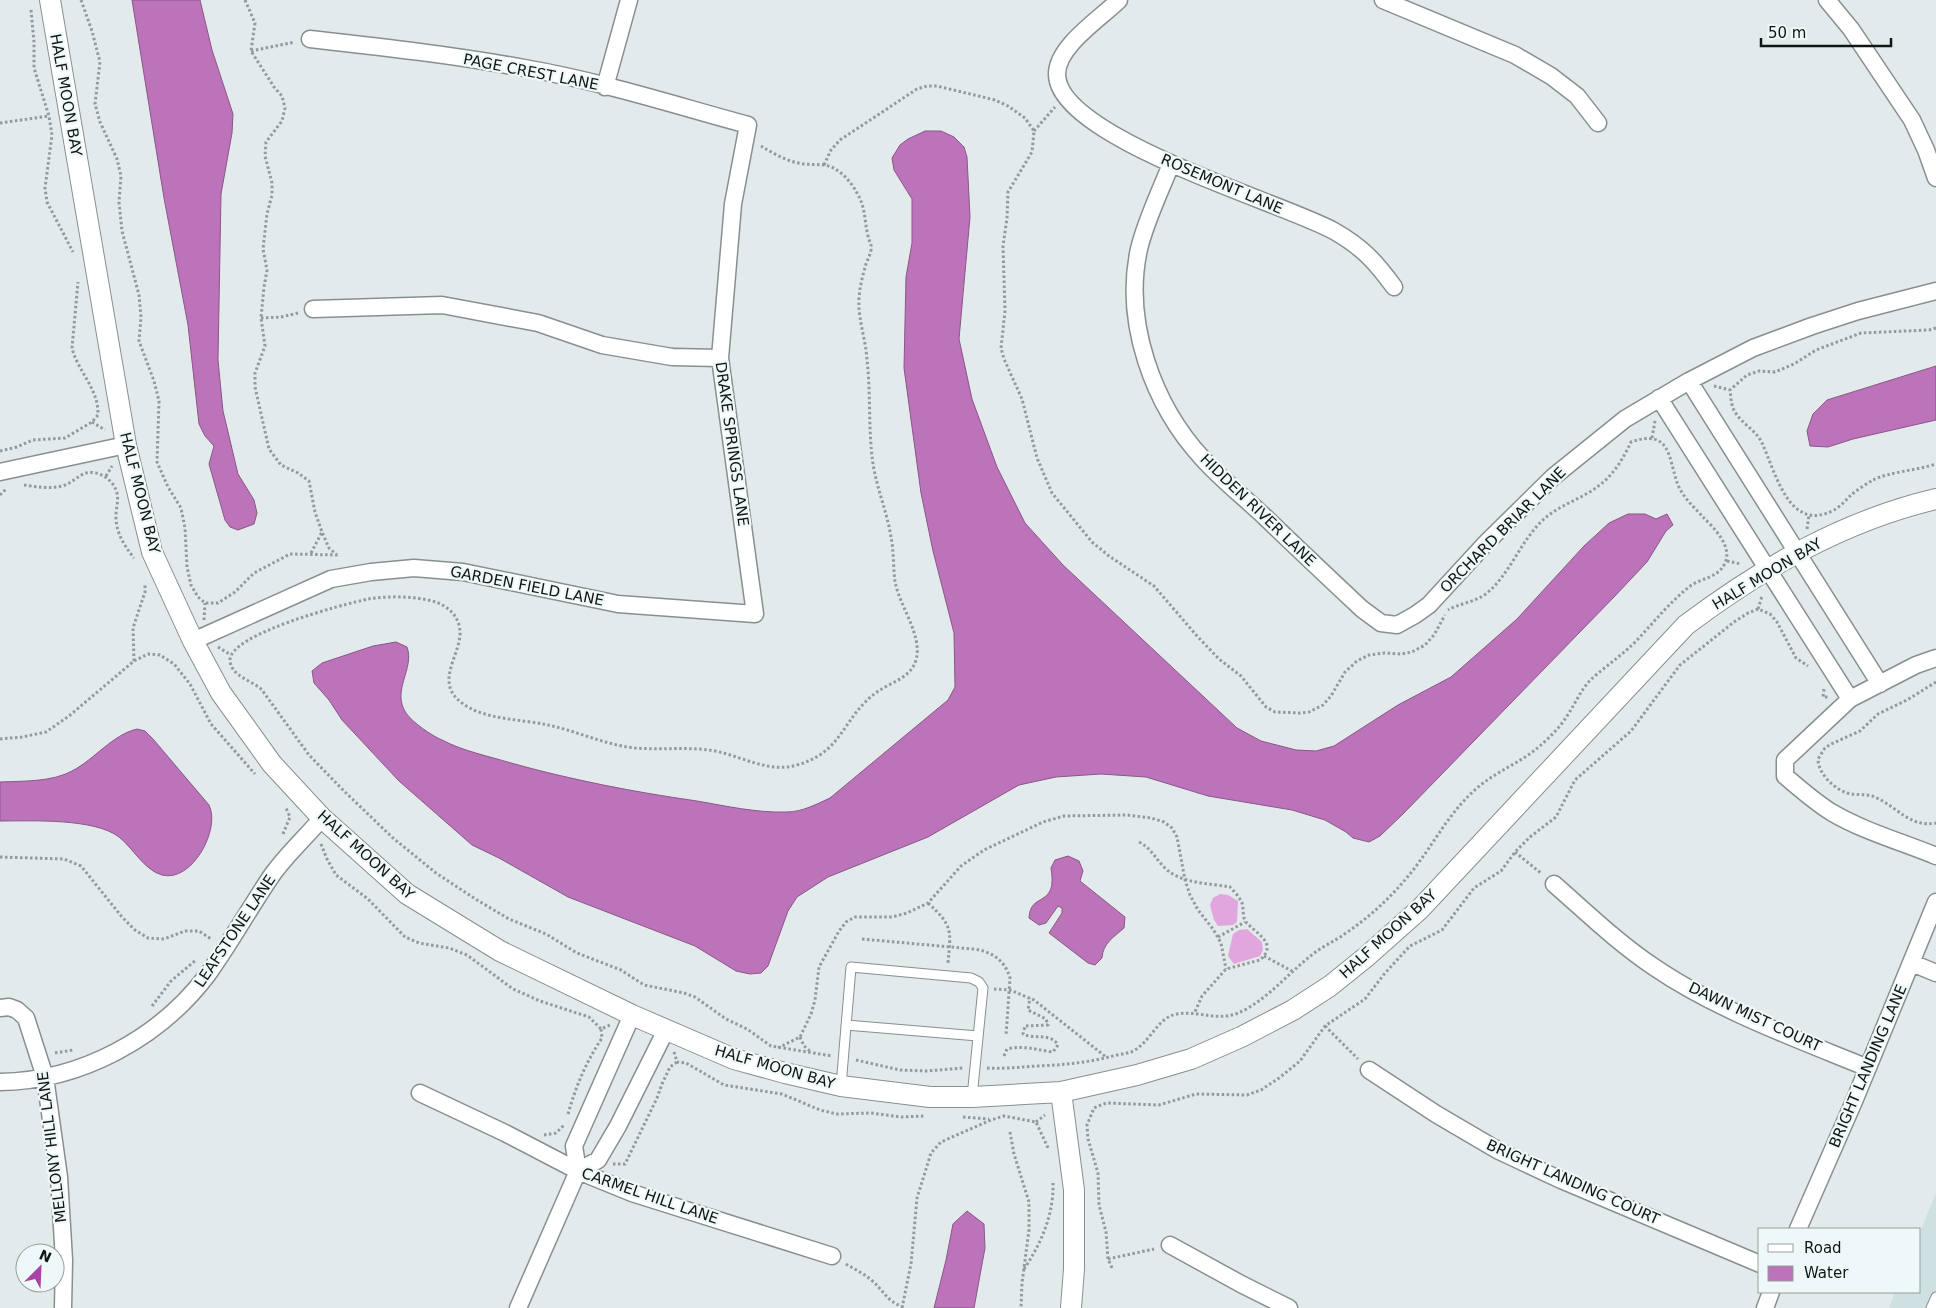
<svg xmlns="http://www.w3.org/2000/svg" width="1936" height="1308" font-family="'DejaVu Sans',sans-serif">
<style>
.built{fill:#cfe0e2}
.green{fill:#e2a6de}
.water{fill:#bc73b9;stroke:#895788}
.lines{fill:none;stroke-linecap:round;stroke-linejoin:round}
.service-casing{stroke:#888f90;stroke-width:11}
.minor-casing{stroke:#888f90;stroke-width:19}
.tertiary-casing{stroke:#888f90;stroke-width:22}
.path{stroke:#949a9b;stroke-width:3;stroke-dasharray:2.5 2.5;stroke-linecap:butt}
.service{stroke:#fff;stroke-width:9}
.minor{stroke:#fff;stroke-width:16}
.tertiary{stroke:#fff;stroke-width:20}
.labels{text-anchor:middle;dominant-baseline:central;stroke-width:4.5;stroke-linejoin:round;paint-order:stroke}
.street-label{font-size:15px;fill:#121515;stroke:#eff8f8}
</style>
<rect width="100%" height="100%" fill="#e2eaeb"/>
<!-- built -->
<path class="built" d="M1936,1193V1308H1889L1895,1292H1920V1232Z"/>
<!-- green -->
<path class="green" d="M1220,894L1228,895L1238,901L1237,922L1233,925L1218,926L1214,920L1210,905L1213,898Z
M1247,929L1262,942L1263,950L1260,956L1234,964L1228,956L1233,934L1239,930Z"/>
<!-- water -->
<path class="water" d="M132,0H200L212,50L233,114L232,133L221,194L218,360L223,411L238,474L254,500L257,513L254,524L238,530L230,527L225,520L209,464L214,446L205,436L199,424L188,325L164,198Z
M925,131H941L954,137L964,147L967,157L970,217L959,339L972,399L997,467L1025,523L1063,565L1237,728L1261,741L1296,750L1316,751L1334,746L1398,705L1451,677L1517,619L1584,546L1609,523L1628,514H1645L1656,519L1667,514L1673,525L1666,531L1647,562L1614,597L1403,814L1380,836L1369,842L1353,838L1346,832L1325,820L1292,810L1208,796L1146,777L1101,774L1056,777L1019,785L928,837L828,877L797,897L788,911L768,966L761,973L750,974L736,971L695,946L568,897L499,858L472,845L399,781L342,720L329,700L314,683L312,671L322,663L373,646L396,642L407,647C415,669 391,690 406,713C412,722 432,736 442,740C463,751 488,756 511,763C572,780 634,792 697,801C726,806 757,813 787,812C802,812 817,804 830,798L948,700L955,687L954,633L933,551L921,493L904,368L906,277L912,243V199L894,170L892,158L900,145L908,139Z
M1936,366V420L1853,439L1828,447L1810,446L1807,431L1813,414L1827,400Z
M137,729L145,731L153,739L209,805C221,829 192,883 162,875C144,870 133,848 119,837C94,818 32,821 0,821V782C23,781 52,782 72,771C95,759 112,735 137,729Z
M1068,856L1079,861L1083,871L1080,881L1125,917L1124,928C1114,937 1103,943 1102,958L1095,965L1088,963L1049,933L1062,913V908L1058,906L1046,923L1039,925L1029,918C1030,891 1058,909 1051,868L1055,860Z
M967,1211L984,1224L985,1248L974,1308H934L946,1260L953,1224Z"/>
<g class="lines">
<defs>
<path id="service" d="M846,1025L978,1036
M841,1086L851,967L971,978L979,982L983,988L972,1097
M1931,1308L1936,1297"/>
<path id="minor" d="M1119,0C1100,19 1057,46 1057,74C1057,138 1284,203 1334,231C1362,247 1375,261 1394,287
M1383,0L1515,55L1551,76L1577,96L1598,123
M1827,0L1851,29L1912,120L1926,150L1936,178
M605,87L629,0
M1171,164C1160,192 1146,220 1139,249C1123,322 1153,405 1203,459C1222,480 1245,498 1266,518C1298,549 1330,579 1362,609L1381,623L1397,625L1415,615L1429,605L1486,543L1553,477L1625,419L1689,381L1753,348L1812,326L1858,311L1936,291
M313,309L442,305L538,323L602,345L672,357L720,358
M1689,381L1880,684
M1659,398L1850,699
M0,472L126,445
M193,641L331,579L371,572L414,568L463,572L618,604L755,614L720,358L733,204L748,125C674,105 600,81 524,68C453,55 381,47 310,39
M1936,658L1916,665L1850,699L1785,760V776C1800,789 1815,802 1831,812C1863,831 1902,842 1936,856
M1554,884C1586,912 1618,943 1654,967C1717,1010 1797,1039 1868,1068
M1912,963L1936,973
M0,1008L9,1007L17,1010L26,1018L45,1077L59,1177L64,1260L63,1308
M1369,1070L1436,1114L1499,1151L1561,1180L1760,1264
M0,1082C81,1081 160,1038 208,974C231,942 250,907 272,875C286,855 306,837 322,818
M420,1093L505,1133L578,1171L632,1193L832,1256
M578,1171L598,1160L618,1126L666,1030
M1798,1229L1855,1099L1936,902
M1170,1245L1241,1284L1289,1308
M518,1308L578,1171L574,1146L632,1015
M1765,1308L1771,1292"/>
<path id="tertiary" d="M50,0L126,445L152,552L193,641L221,693L272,764L322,818L407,894L500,951L632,1015L734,1059L785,1073L841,1086L930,1097H972L1061,1092L1137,1075L1191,1059L1241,1037L1293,1010L1330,986L1366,957L1420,909L1686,625C1762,568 1843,521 1936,499
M1061,1092L1074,1190V1269L1071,1308"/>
</defs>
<!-- service casing -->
<use href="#service" class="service-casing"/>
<!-- minor casing -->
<use href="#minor" class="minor-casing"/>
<!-- tertiary casing -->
<use href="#tertiary" class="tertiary-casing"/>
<!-- path -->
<path class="path" d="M81,0L92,31L100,62L95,104L100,122L117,159L121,176L119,202L122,231L139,295L141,317L139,341L154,381L159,401L157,462L168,487L181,508L185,528L187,567L191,585L198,597L205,603H218L235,592L254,573L290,554L338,555
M245,0L255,23L251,51L274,87L282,96L285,108L282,121L266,142L265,156L272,183V195L267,214L263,249L267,270L264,287L261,318L265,346L255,373V387L269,449L281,465L298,473L309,481L315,512L322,532
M31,10L34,42V68L49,116L52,135L45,188L47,202L73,252
M251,51L295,42
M0,123L49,116
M1034,131L1055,107
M761,146C771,152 783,159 794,162C804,165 814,164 824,165C838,167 850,180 857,193C866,208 864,220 868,236C869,242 872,243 871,250C870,255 868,259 866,264C862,278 858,293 859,308C860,325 866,342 867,360C871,394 868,430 873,464C877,489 887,512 891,537C894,551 893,567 895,581C899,606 923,635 916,660C911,678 891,682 877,692C842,717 844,752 797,765C767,774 739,754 709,750C685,747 660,750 635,748C605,745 577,731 548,725C521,719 484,720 462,703C435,683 458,659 460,635C461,615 445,603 428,600C409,596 387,596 368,599C345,604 228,634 230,661C232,677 252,680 262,690L309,755L344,791L393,838L436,873L477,900L509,919L546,934L577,953L621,970L644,985L684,993L695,997L726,1019L747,1029L771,1046L832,1056
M824,165L831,150L840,140L917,89L927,86H937L995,100L1008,106L1025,118L1034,131L1032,152L1008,192L1007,218L1003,246L1005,311L1001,348L1004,359L1022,399L1037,458L1052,493L1092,542L1109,556L1154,586L1197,636L1219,659L1241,676L1266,707L1275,712L1300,713L1309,712L1323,705L1331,696L1345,672L1357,661L1369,655L1384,653L1401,654L1412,652L1425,645L1434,635L1445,615
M261,318L281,317L298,313
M1936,328L1929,330L1861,333L1816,350L1794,364L1775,372L1759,371L1747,375L1730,390C1731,397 1731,406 1735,412C1742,424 1756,430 1762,443C1776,473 1789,534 1834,510C1840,507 1846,500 1851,495C1857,490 1866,484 1873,480C1889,472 1918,470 1936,464
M1714,386L1730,390
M92,422L105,430
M1652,438L1655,421
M0,451L17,447L33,440L65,438L92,422L98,415C99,389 78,372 72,348L78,282
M106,476L112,466
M24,485C37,487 50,489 62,486C71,484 77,476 86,473C98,470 112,479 116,490C119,497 117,505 116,513C115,531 123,544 134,558
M0,495L6,489
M1807,529L1809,515
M311,553L322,532L329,548L337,555
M1727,561L1741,564
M1758,609L1762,596
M204,620L205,603
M218,647L231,655
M134,661L133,628L145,592V583
M1936,682L1907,700L1878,714L1860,731L1831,744L1825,748L1818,759C1818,773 1833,788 1847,793C1857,796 1868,793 1877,798C1898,808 1911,828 1936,823
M1824,689L1823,697H1828
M0,739L22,737L46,732L69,716L134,661L148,654L160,655L174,664L190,684L211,724L255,774
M283,834L290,817L286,808
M1139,842C1151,848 1155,858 1164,867C1180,884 1209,883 1230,887C1234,891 1240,898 1242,903C1244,909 1242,917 1246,922C1255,933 1279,943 1260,960L1226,969L1202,996L1194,1014
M321,844L327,859L336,875L368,899L405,937L419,943L449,948L467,955L513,989L540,1001L589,1017L601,1029L610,1025
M1515,852L1542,874
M0,857L64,859L81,866L122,917L135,930L148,938L164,939L185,931H199L211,939
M928,903C953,926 951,930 948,963
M1218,937L1245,922
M862,939L973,949C991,951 1005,960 1010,978L1006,1036
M1264,956L1292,971
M994,989L1010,990L1034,1000L1106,1057
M152,1006L171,981L196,960
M1325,1026L1358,1059
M800,1037L804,1046L811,1052
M778,1048L800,1037L811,1014L815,1000L819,967L839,931L846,922L855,917H892L907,913L928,903L961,866L984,850L1043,822L1064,816L1127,815L1151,818L1164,822L1172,828L1177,837L1185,880L1190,895L1198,910L1213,929L1221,943L1226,969
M674,1052L677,1062L686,1063L724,1085L782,1094L820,1110L837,1114L871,1113L901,1117L924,1116
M55,1053L73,1050
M1004,1056L1007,1049C1024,1045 1037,1050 1053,1052L1058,1045C1050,1032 1034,1040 1023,1034L1025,1026L1048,1025L1046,1019L1028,1010L1030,998
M856,1060L900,1070L927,1071L963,1068
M987,1068C1004,1069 1020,1067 1037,1066C1062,1065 1085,1063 1109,1057C1116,1055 1124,1054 1131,1052C1150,1044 1157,1017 1177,1014C1204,1010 1221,1025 1248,1008C1272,994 1291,971 1313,954C1323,946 1335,941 1346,933C1368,918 1387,901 1404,881C1430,852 1446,815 1476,789C1496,771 1521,763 1541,745C1550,737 1561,726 1567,716C1577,701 1582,686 1596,675C1610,663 1625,653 1638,639C1655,621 1670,602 1689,587C1700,578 1719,578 1725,563C1733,546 1713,527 1702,516C1693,506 1683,497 1678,485C1668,459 1672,428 1631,442C1623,459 1613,476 1597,487C1580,500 1558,505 1542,521C1520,542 1510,574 1487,593C1476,602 1460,603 1448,610
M568,1114C576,1086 586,1062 602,1038L601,1029
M963,1117L989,1119
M1036,1122L1045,1115
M1010,1132L1014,1154L1029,1202V1230L1022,1283L1021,1308
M544,1135L556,1133L564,1125
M613,1164H625L657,1098L662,1084L670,1067L677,1062
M1108,1259L1154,1249
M846,1264C854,1269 863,1273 870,1279C883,1289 886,1301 903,1307
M1112,1268L1108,1259L1106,1232L1099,1205L1098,1173L1088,1139L1087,1125L1094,1108L1106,1103L1159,1105L1196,1094L1247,1095L1261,1090L1279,1078L1300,1061L1325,1026L1365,999L1385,973L1410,946L1442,930L1474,888L1501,871L1515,852L1530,837L1556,817L1575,780L1631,731L1680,665L1734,622L1748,613L1758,609L1770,614L1777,622L1796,658L1808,666
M1024,1269C1041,1244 1054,1214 1053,1183
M902,1308L911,1264L917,1198L931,1153L941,1142L991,1120L1004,1116L1036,1122L1049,1150"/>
<!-- service -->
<use href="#service" class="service"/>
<!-- minor -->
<use href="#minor" class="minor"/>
<!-- tertiary -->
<use href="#tertiary" class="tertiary"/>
</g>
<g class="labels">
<!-- street labels -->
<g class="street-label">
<text transform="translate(531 72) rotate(11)">PAGE CREST LANE</text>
<text transform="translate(66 95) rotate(80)">HALF MOON BAY</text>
<text transform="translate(1222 184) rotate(23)">ROSEMONT LANE</text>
<text transform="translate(732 444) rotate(82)">DRAKE SPRINGS LANE</text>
<text transform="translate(140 493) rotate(76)">HALF MOON BAY</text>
<text transform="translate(1258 510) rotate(44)">HIDDEN RIVER LANE</text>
<text transform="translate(1503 530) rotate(-45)">ORCHARD BRIAR LANE</text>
<text transform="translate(1767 574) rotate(-31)">HALF MOON BAY</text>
<text transform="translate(527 586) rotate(11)">GARDEN FIELD LANE</text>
<text transform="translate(366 855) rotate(42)">HALF MOON BAY</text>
<text transform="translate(235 931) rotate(-56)">LEAFSTONE LANE</text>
<text transform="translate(1388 934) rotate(-42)">HALF MOON BAY</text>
<text transform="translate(1755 1017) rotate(25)">DAWN MIST COURT</text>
<text transform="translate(1868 1066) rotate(-67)">BRIGHT LANDING LANE</text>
<text transform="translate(775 1067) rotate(16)">HALF MOON BAY</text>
<text transform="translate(52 1147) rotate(-97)">MELLONY HILL LANE</text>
<text transform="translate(1573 1182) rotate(24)">BRIGHT LANDING COURT</text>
<text transform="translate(650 1196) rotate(19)">CARMEL HILL LANE</text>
</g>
</g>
<!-- legend -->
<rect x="1758" y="1228" width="162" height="65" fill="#eff8f8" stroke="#979d9d"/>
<rect x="1768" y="1244" width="25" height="8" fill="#ffffff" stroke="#979d9d"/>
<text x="1804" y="1253" font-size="15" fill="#121515">Road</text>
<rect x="1768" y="1266" width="25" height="15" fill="#bc73b9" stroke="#979d9d"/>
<text x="1804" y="1278" font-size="15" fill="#121515">Water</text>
<!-- north arrow -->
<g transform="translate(40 1268) rotate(24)"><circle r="24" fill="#eff8f8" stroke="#979d9d"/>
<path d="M0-4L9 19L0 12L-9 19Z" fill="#aa43a7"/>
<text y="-8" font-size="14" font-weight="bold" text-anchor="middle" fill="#121515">N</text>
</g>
<!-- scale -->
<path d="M1761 38v8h130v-8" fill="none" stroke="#121515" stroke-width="2.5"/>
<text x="1768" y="38" font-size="15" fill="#121515" stroke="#eff8f8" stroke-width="4" paint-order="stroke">50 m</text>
</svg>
